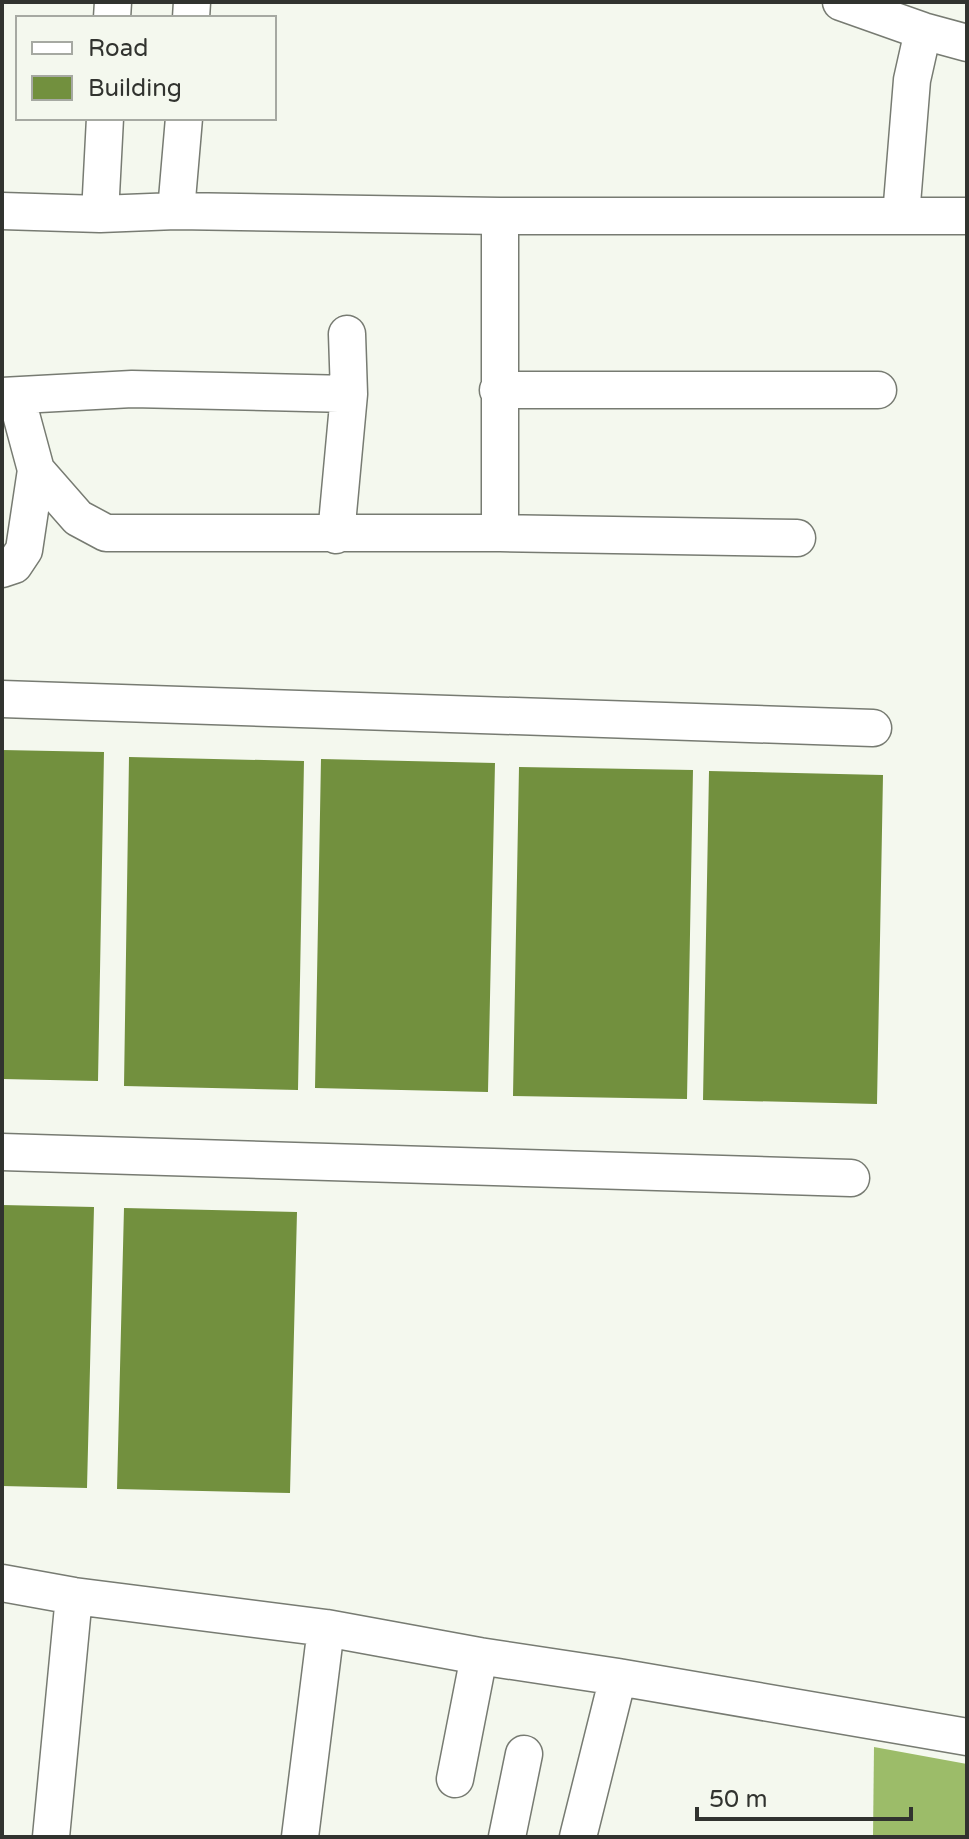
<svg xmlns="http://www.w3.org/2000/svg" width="969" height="1839" font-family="'Varela Round',sans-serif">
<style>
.water{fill:#9cbc69}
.building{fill:#72903e}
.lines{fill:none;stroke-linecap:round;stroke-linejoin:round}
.minor-casing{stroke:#777b72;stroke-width:39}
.minor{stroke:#fff;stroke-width:36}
</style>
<rect width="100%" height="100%" fill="#f4f8ee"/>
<!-- water -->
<path class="water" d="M874,1747L967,1764V1837H873Z"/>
<!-- building -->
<path class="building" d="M2,750L104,752L98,1081L2,1079Z
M129,757L304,761L298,1090L124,1086Z
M321,759L495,763L488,1092L315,1088Z
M519,767L693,770L687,1099L513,1096Z
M709,771L883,775L877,1104L703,1100Z
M2,1205L94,1207L87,1488L2,1486Z
M124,1208L297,1212L290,1493L117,1489Z"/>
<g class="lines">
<defs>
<path id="minor" d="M841,2L923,31L967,43
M112,18L113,2
M191,18L192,2
M2,211L100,214L176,211L500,216H967
M176,211L184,118
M100,214L105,118
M500,216V533
M901,216L912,80L923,31
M498,390H878
M2,396L132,389L349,394
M16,396L36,470L78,518L106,533H500L797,538
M336,535L349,394L347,334
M2,569L14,565L24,550L36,470
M2,699L873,728
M2,1152L851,1178
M2,1583L74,1596L326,1628L479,1656L618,1677L967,1737
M455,1779L479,1656
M51,1837L74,1596
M300,1837L326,1628
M507,1837L524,1754
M578,1837L618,1677"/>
</defs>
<!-- minor casing -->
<use href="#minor" class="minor-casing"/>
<!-- minor -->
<use href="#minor" class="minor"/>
</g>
<!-- border -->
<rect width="969" height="1839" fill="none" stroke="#31332f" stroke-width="8"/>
<!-- legend -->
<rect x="16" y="16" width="260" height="104" fill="#f4f8ee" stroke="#a6a9a2" stroke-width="2"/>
<rect x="32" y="42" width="40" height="12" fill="#ffffff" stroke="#a6a9a2" stroke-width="2"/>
<text x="88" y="56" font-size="24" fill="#31332f">Road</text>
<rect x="32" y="76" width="40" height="24" fill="#72903e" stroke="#a6a9a2" stroke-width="2"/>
<text x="88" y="96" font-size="24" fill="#31332f">Building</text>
<!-- scale -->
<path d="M697 1807v12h214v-12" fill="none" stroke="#31332f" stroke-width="4"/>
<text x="709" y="1807" font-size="24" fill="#31332f" stroke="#f4f8ee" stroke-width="6" paint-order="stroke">50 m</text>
</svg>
